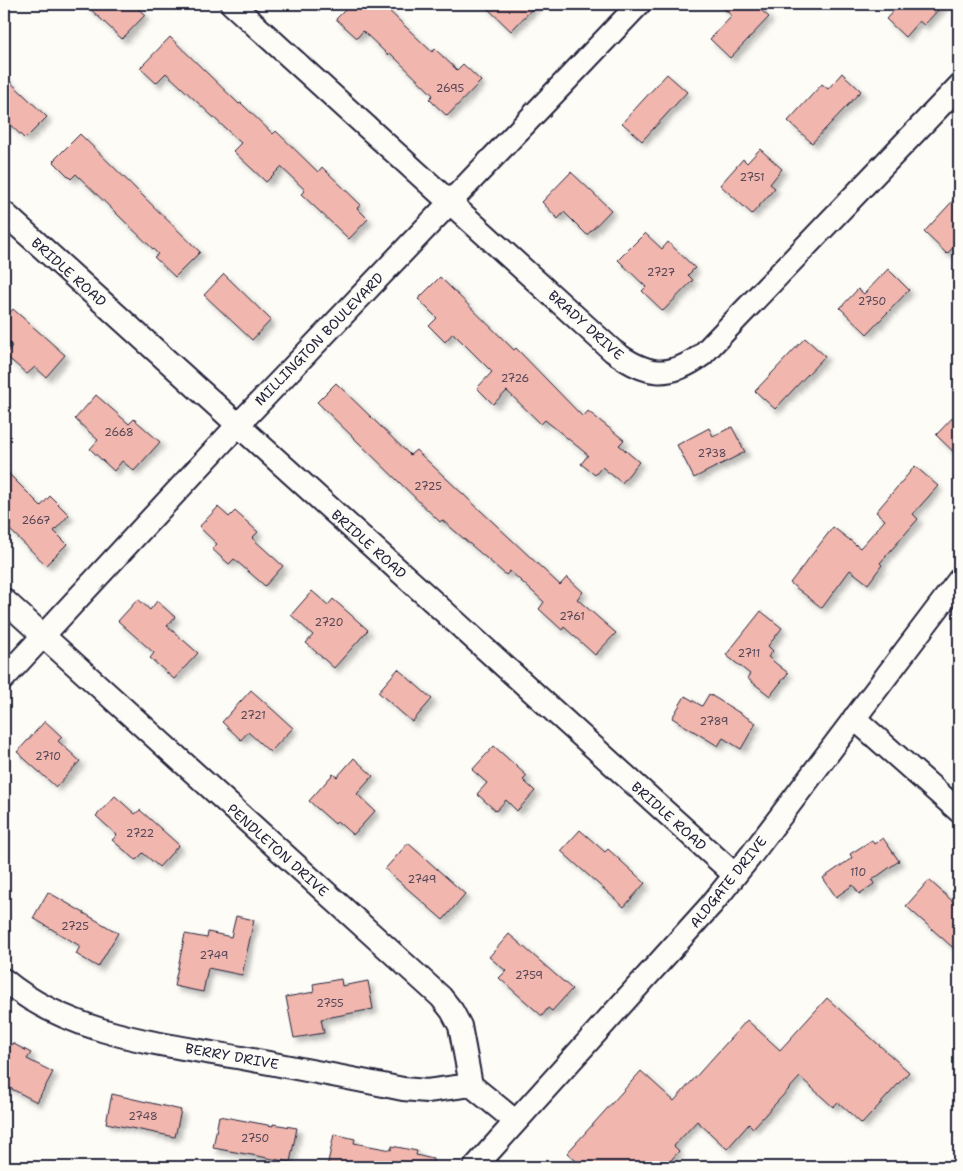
<svg xmlns="http://www.w3.org/2000/svg" width="963" height="1171" font-family="'Shantell Sans',sans-serif">
<style>
.building{fill:#f1b6ad;stroke:#22223b;filter:url(#shadow)}
.lines{fill:none;stroke-linecap:round;stroke-linejoin:round}
.street-casing{stroke:#22223b;stroke-width:26}
.street{stroke:#fdfcf7;stroke-width:22}
.labels{text-anchor:middle;dominant-baseline:central;stroke-width:4;stroke-linejoin:round;paint-order:stroke}
.number-label{font-size:11px;fill:#564758}
.street-label{font-size:14px;fill:#22223b;stroke:#fdfcf7}
</style>
<defs>
<filter id="shadow"><feDropShadow dx="4.5" dy="4.5" stdDeviation="2.5" flood-color="#0004"/></filter>
</defs>
<rect width="100%" height="100%" fill="#fdfcf7"/>
<filter id="ink" filterUnits="userSpaceOnUse"><feTurbulence type="fractalNoise" baseFrequency=".02" numOctaves="2"/><feDisplacementMap in="SourceGraphic" scale="10" xChannelSelector="R" yChannelSelector="G"/><feConvolveMatrix kernelMatrix="1 2 1 2 8 2 1 2 1" color-interpolation-filters="sRGB"/></filter>
<g filter="url(#ink)">
<!-- building -->
<path class="building" d="M85,4H133L145,15L122,39Z
M351,4H382L432,52L435,49L457,70L463,64L481,81L447,116L429,99L433,95L390,53L388,55L363,31L357,38L336,19Z
M483,4H537L511,31Z
M719,4H754L769,17L730,58L710,39L732,16Z
M900,4H944L924,25L919,21L905,37L886,19Z
M170,37L239,104L241,103L273,134L276,131L318,172L322,167L361,205L357,208L368,219L349,239L301,194L305,190L281,167L266,182L233,151L241,143L166,73L156,83L140,68Z
M842,73L861,91L812,143L788,121L822,84L828,89Z
M667,74L687,92L642,141L622,123Z
M4,76L47,117L25,139L4,119Z
M80,134L200,252L175,277L154,257L158,254L76,174L71,179L53,161Z
M760,149L782,169L770,184L775,188L752,214L720,185L743,159L747,163Z
M571,172L611,210L587,235L564,212L558,219L542,202Z
M959,194V241L947,254L924,232Z
M645,233L662,249L668,242L695,268L688,275L693,280L663,311L642,291L646,287L618,260Z
M888,269L909,290L867,334L840,308L858,289L864,294Z
M224,274L271,320L252,340L204,295Z
M440,277L514,350L516,348L583,417L588,411L624,440L619,445L639,462L622,483L602,467L595,475L581,464L588,455L545,420L541,424L507,391L493,404L477,388L492,372L453,333L445,342L429,326L437,318L418,299Z
M13,309L65,355L46,377L35,367L27,374L5,355L12,346L4,339V319Z
M805,338L825,356L775,409L755,391Z
M336,383L410,455L416,450L560,585L567,577L583,592L577,599L616,633L595,655L564,627L562,630L539,609L544,602L510,571L506,575L442,520L440,522L317,402Z
M96,395L129,424L134,419L160,442L134,471L122,461L114,471L90,449L98,440L75,419Z
M959,411V457L936,435Z
M732,427L745,452L694,478L677,445L709,428L713,436Z
M915,466L938,486L913,514L918,519L880,563L882,565L868,584L850,570L822,608L790,583L833,527L860,548L885,520L876,512Z
M4,469L41,506L50,496L69,515L54,531L67,544L46,565L7,527L11,524L4,516Z
M218,507L229,517L235,511L258,532L252,538L283,566L265,586L234,559L229,564L212,549L217,544L199,527Z
M312,591L328,605L333,599L368,630L334,668L306,643L313,635L291,615Z
M138,599L150,610L157,601L175,617L167,626L198,653L174,679L150,658L154,653L118,621Z
M761,611L782,628L768,646L773,651L768,657L788,673L770,696L747,678L750,674L726,655Z
M398,669L432,699L412,722L378,692Z
M251,690L293,728L270,752L248,732L241,740L222,722Z
M709,694L756,723L741,749L723,738L718,746L672,718L685,696L702,706Z
M45,721L62,737L58,741L80,761L56,787L17,752Z
M494,746L527,776L523,780L535,791L517,811L506,800L496,811L477,794L487,783L472,770Z
M354,758L373,776L357,794L375,811L353,835L337,821L335,824L309,801L333,774L337,777Z
M115,796L135,814L140,810L179,845L159,867L143,853L136,860L112,840L117,835L96,816Z
M580,830L605,852L608,849L645,883L624,907L561,851Z
M883,838L899,861L872,880L874,884L859,894L853,885L836,897L823,878L852,858L850,854L872,840L874,844Z
M408,843L465,894L443,920L385,869Z
M929,880L959,907V953L906,906Z
M48,892L118,933L98,967L76,954L80,946L33,918Z
M236,916L254,920L242,975L208,968L203,992L174,986L185,934L207,938L208,932L231,937Z
M509,934L572,989L552,1011L548,1008L542,1016L499,978L506,971L489,957Z
M341,979L342,986L368,981L373,1009L321,1019L324,1033L294,1038L286,997L314,992L313,984Z
M827,998L909,1072L862,1124L838,1102L833,1107L800,1077L753,1128L749,1124L727,1149L697,1121L674,1146L679,1151L665,1167H583L567,1153L641,1071L674,1101L747,1020L780,1050Z
M12,1043L31,1053L27,1059L53,1072L37,1102L4,1085V1058Z
M112,1094L181,1110L175,1137L106,1123Z
M219,1116L273,1126V1124L297,1128L290,1162L213,1148Z
M334,1134L355,1139L354,1143L391,1150L392,1146L417,1151L416,1155L433,1159L432,1167H327Z"/>
<g class="lines">
<defs>
<path id="street" d="M232,4L613,351C645,375 668,380 702,355L959,86
M4,213L735,875
M4,600L441,997L452,1011L460,1026L471,1085L515,1121
M4,678L238,425L639,4
M854,718L959,811
M4,980C70,1035 161,1044 242,1058C296,1068 349,1078 403,1089L427,1091L471,1085
M475,1167L711,905L752,854L959,580"/>
</defs>
<!-- street casing -->
<use href="#street" class="street-casing"/>
<!-- street -->
<use href="#street" class="street"/>
</g>
</g>
<g class="labels">
<!-- number labels -->
<g class="number-label">
<text x="450" y="88">2695</text>
<text x="752" y="177">2751</text>
<text x="661" y="272">2727</text>
<text x="872" y="301">2750</text>
<text x="515" y="378">2726</text>
<text x="119" y="432">2668</text>
<text x="712" y="453">2738</text>
<text x="428" y="486">2725</text>
<text x="36" y="520">2667</text>
<text x="572" y="616">2761</text>
<text x="329" y="622">2720</text>
<text x="749" y="653">2711</text>
<text x="253" y="715">2721</text>
<text x="714" y="721">2789</text>
<text x="48" y="756">2710</text>
<text x="140" y="833">2722</text>
<text x="858" y="872">110</text>
<text x="422" y="879">2749</text>
<text x="75" y="926">2725</text>
<text x="214" y="955">2749</text>
<text x="529" y="975">2759</text>
<text x="330" y="1003">2755</text>
<text x="143" y="1116">2748</text>
<text x="255" y="1138">2750</text>
</g>
<!-- street labels -->
<g class="street-label">
<text transform="translate(69 272) rotate(42)">BRIDLE ROAD</text>
<text transform="translate(586 325) rotate(42)">BRADY DRIVE</text>
<text transform="translate(319 339) rotate(-46)">MILLINGTON BOULEVARD</text>
<text transform="translate(369 544) rotate(42)">BRIDLE ROAD</text>
<text transform="translate(669 816) rotate(42)">BRIDLE ROAD</text>
<text transform="translate(278 850) rotate(42)">PENDLETON DRIVE</text>
<text transform="translate(728 882) rotate(-51)">ALDGATE DRIVE</text>
<text transform="translate(232 1056) rotate(10)">BERRY DRIVE</text>
</g>
</g>
<!-- margin -->
<rect width="963" height="1171" fill="none" stroke="#fdfcf7" stroke-width="20"/>
<rect x="10" y="10" width="943" height="1151" fill="none" stroke="#22223b" stroke-width="2" filter="url(#ink)"/>
</svg>
